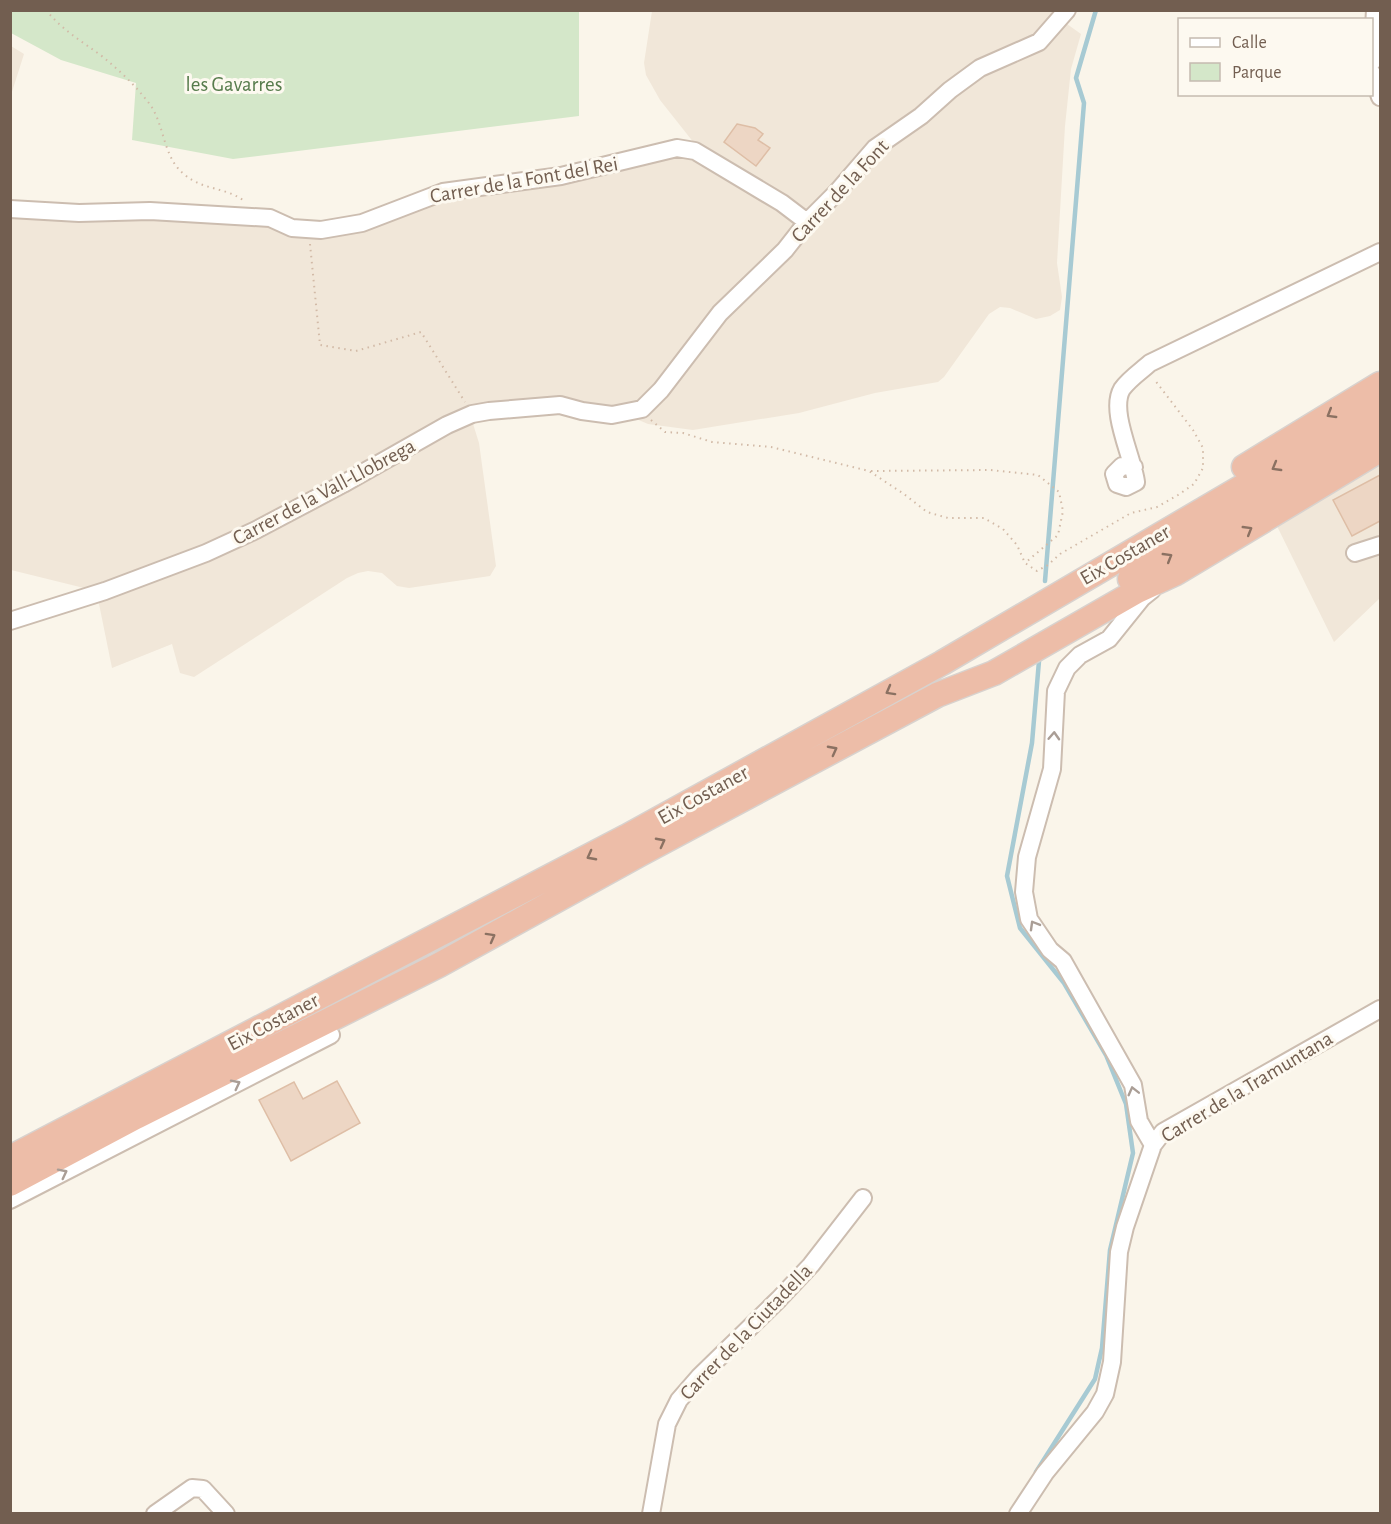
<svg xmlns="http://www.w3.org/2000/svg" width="1391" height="1524" font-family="'Alegreya Sans',sans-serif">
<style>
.residential{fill:#f1e7d9}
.green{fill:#d4e7c9}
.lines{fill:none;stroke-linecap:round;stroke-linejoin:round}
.stream{stroke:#a7cad3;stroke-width:4.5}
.building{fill:#edd6c4;stroke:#debea6;stroke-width:1.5}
.minor-casing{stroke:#ccbdb0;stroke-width:20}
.highway-casing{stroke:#d8d2ce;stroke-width:27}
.path{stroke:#d2baa7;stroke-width:2;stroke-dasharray:1.5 4.5;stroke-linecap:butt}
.minor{stroke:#fff;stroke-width:16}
.highway{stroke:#edbda8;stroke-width:24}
.oneway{stroke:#8b7162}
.oneway2{stroke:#aa9e96}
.labels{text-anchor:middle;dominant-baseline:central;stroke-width:6;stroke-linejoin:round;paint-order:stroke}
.park-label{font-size:21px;fill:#577c4c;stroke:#fdf9f0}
.street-label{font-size:21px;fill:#725e50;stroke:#fdf9f0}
</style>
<rect width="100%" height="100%" fill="#faf5ea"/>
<!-- residential -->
<path class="residential" d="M652,11H1074L1067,24L1081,34L1071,69L1065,126L1057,263L1062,297L1060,310L1050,316L1036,319L1010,308L1000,307L989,314L944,377L938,382L875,393L799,413L693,430L648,424L613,409L565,398H547L503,407L469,411L479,443L496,566L490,576L409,588L397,586L382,573L368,571L358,573L347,578L194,677L180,673L172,644L112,668L98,599L84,588L11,570L10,209L150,211L321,230L420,200L694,143L660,100L646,75L644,63Z
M11,46L24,54L11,95Z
M1380,458V598L1334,642L1275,522Z"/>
<!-- green -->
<path class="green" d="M10,11H579V116L233,159L132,140L136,83L61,60L11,33Z"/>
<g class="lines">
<!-- stream -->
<path class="stream" d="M1045,581L1084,103L1076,78L1096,10
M1036,1472L1095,1379L1102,1348L1110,1250L1133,1153L1126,1104L1106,1055L1064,983L1020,928L1007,876L1032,743L1039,661"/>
</g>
<!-- building -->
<path class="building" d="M737,124L755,128L763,134L758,140L770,148L756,166L724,142Z
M1380,475V521L1352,536L1333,500Z
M337,1081L360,1123L291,1161L259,1100L294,1082L303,1099Z"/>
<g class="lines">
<defs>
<path id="minor" d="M1372,62L1375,10
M1372,73L1380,97
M10,209L79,213L150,211L270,218L292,228L321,230L362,223L443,192L561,176L677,148L695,151L782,203L807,222
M1134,467L1122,466L1114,474L1117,484L1126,487L1136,482C1133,457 1109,411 1122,389C1129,379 1141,371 1150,363L1380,252
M1355,553L1380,545
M1152,590L1142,598L1109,639L1080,655L1067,668L1056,691L1052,769L1027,857L1024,892L1029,919L1050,950L1063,961L1133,1085L1139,1121L1153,1145
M10,621L105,591L206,553L256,530L343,484L447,425L472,414L489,411L560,405L582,411L612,415L642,409L661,390L720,313L785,250L807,222L837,192L875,148L921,116L950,90L980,68L1039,42L1067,10
M10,1200L331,1035
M155,1514L192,1488L203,1489L226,1514
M651,1514L667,1424L679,1400L699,1377L779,1299L811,1265L863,1198
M1018,1514L1045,1473L1095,1412L1105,1394L1112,1362L1119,1252L1125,1227L1153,1145L1163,1132L1380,1009"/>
<path id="highway" d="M1244,467L1380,384
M1130,579L1380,429
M10,1158L626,837L942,663L1380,406
M10,1184L136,1117L439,965L640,854L937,695L994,673L1137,591L1176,573L1380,450"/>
</defs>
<!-- minor casing -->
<use href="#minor" class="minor-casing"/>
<!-- highway casing -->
<use href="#highway" class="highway-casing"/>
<!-- path -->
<path class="path" d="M46,10C63,31 82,41 103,57C119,70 135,85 148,102C165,122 162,158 185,175C203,190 224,187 243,200
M310,244L320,345L356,351L421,332L465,402
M651,420L665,432L683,433L712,442L771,447L869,471L904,494L927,512L948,518H984L1003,529L1017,545L1025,563L1037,571L1048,565L1060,554L1131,513L1157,507L1178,495L1194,484L1203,468V448L1193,430L1154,379
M871,471L990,470L1038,475L1059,492L1063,511L1058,535L1025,563"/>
<!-- minor -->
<use href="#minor" class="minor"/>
<!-- highway -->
<use href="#highway" class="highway"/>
</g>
<!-- one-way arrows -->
<defs><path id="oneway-chevron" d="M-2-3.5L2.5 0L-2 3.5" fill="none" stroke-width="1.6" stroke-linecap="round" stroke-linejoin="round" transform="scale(1.5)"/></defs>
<g class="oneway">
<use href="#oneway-chevron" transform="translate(1331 414) rotate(149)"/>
<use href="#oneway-chevron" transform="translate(1276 467) rotate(150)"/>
<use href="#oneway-chevron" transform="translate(1248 530) rotate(-31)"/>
<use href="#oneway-chevron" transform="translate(1168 557) rotate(-31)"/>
<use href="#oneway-chevron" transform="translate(890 691) rotate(151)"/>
<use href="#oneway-chevron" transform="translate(833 750) rotate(-28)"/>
<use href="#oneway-chevron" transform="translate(661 842) rotate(-28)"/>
<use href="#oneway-chevron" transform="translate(591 856) rotate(152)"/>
<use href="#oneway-chevron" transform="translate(491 937) rotate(-29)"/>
</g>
<g class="oneway2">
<use href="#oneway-chevron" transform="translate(1054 736) rotate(-87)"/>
<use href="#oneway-chevron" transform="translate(1034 925) rotate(-120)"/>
<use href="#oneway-chevron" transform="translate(236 1084) rotate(-27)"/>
<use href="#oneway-chevron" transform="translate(1133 1091) rotate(-104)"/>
<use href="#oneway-chevron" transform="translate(63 1173) rotate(-27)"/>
</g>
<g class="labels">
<!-- park labels -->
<g class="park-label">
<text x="234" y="84">les Gavarres</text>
</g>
<!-- street labels -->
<g class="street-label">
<text transform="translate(524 180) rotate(-10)">Carrer de la Font del Rei</text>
<text transform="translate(840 191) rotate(-47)">Carrer de la Font</text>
<text transform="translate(324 492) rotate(-28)">Carrer de la Vall-Llobrega</text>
<text transform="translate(1125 555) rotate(-30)">Eix Costaner</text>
<text transform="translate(703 795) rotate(-29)">Eix Costaner</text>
<text transform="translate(273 1022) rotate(-28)">Eix Costaner</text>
<text transform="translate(1247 1087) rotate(-31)">Carrer de la Tramuntana</text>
<text transform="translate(746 1332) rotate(-46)">Carrer de la Ciutadella</text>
</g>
</g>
<!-- border -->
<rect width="1391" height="1524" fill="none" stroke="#725e50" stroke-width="24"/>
<!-- legend -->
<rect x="1178" y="18" width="195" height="78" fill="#fdf9f0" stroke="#c5bbb0" stroke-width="1.5"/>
<rect x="1190" y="38" width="30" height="9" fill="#ffffff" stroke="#c5bbb0" stroke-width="1.5"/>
<text x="1232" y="48" font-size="18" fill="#725e50">Calle</text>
<rect x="1190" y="63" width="30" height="18" fill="#d4e7c9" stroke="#c5bbb0" stroke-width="1.5"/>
<text x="1232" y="78" font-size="18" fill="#725e50">Parque</text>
</svg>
